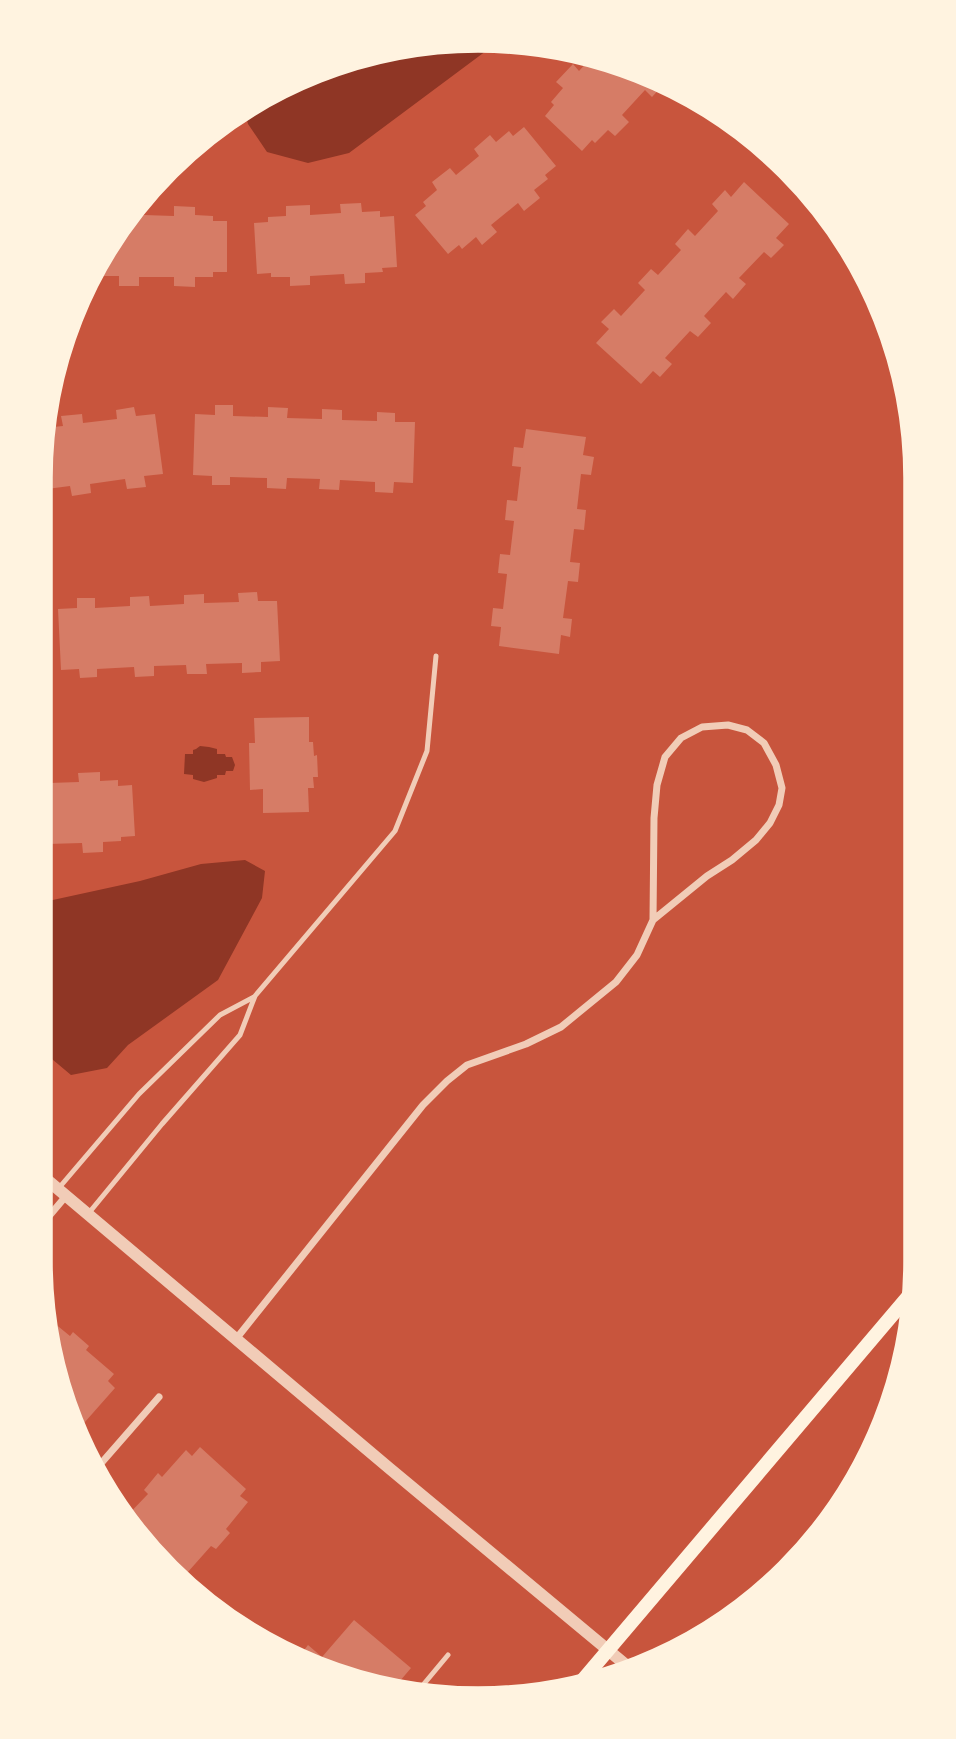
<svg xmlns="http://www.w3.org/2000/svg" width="956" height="1739" font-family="'Work Sans',sans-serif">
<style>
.water{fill:#8f3625}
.building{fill:#d67c66}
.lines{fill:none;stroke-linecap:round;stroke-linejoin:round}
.service{stroke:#f1ccb7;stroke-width:5}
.minor{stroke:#f1ccb7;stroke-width:7}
.tertiary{stroke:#f1ccb7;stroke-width:12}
.secondary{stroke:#fff3e0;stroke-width:14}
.rim{fill:none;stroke:#fff3e0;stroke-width:3.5}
</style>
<rect width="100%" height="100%" fill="#c8553d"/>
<!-- water -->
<path class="water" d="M494,45L349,153L308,163L267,152L248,124L245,112L364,54Z
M200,746L209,747L217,749V754H225L226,757H232L235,765L233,771H226L225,775H217V778L204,782L193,779V775L184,774L185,754H193V750L196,749Z
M245,860L265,871L262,898L218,980L128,1045L107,1068L71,1075L40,1049L39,1045V903L140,881L201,864Z"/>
<!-- building -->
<path class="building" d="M589,60L663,85L652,97L645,90L622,115L629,122L615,136L608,130L595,143L592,140L582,151L545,116L554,105L551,102L563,88L556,82L573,64L579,71Z
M524,127L556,166L545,175L548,179L534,190L540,198L524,211L518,203L491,225L497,232L482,245L476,237L462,249L459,245L448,254L415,215L426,206L423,202L437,190L432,182L450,168L456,175L479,156L474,149L490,135L496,142L509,131L513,136Z
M770,153L788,167L802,184L764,162Z
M744,182L789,224L776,238L784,245L771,258L764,252L739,278L746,284L733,299L726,292L704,316L711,323L698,337L690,331L665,358L672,364L660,377L653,371L641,384L596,343L609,329L601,322L614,309L621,316L645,290L638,283L651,269L658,275L681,250L675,244L688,229L695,236L718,211L712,204L725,190L731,197Z
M361,203L362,212L380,211V217L394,216L397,267L382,268L383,272L365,273V283L345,284L344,274L310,276V285L290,286V277H271V273L257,274L254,223L268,222V217L286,216V206L310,205V215L341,213L340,204Z
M144,205V215L174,216V206L195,207V215L213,216V221H227V272H213V277H195V287L174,286V277H139V286H119V276H101V272H92L97,259Z
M215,405H233V416L268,417V407L288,408L287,418L322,419V409L342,410V420L377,421V412L395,413V422H415L413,483L394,482L393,493L375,492V482L340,480L339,490L319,489L320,479L287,478L286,489L267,488V478L230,477V485H212V476L193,475L195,414L215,415Z
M134,407L136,416L155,414L163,474L144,476L146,487L127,489L125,479L90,484L91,493L72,496L70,486L39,490V450L43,428L63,426L61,416L82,414L83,423L117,419L116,410Z
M526,429L586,437L583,455L594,457L591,475L581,474L577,509L586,510L584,530L574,529L570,562L580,563L578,582L568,581L563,618L572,619L570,637L561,635L559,654L499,646L501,627L491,626L493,608L503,609L507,574L498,573L500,554L510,555L514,521L505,520L507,500L517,501L521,467L512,466L514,447L523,448Z
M257,592L258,601H277L280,661L261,662V672L242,673V663L206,664L207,674H187L186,665L154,666V676L135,677L134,667L97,669V677L80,678L79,669L61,670L58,609L77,608V598H95V608L130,606V597L149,596L150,606L184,604V595L204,594V603L239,602L238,593Z
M309,717V742H313L314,756L317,755L318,777H313L314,788H308L309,812L263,813V789L250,790L249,743H255L254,718Z
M100,772V781L118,780V786L132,785L135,836L121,837V841L103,842V852L83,853L82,843L48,844V854H39V774H48L49,783L79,782L78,773Z
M48,1318L70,1336L73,1332L89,1346L86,1350L114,1374L108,1381L115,1388L77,1431L62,1403Z
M200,1447L246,1489L240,1496L248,1502L226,1529L230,1533L216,1549L211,1546L187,1573L180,1567L176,1572L130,1529L131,1527L124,1519L148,1494L144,1490L158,1473L162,1477L186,1450L192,1456Z
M354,1620L411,1668L394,1688L365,1686L287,1651L292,1645L302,1653L308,1645L322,1657Z"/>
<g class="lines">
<!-- service -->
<path class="service" d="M58,1189L139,1094L220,1015L254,997
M88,1214L162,1124L240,1035L255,996L395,831L427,751L436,656
M418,1691L448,1655"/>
<!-- minor -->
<path class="minor" d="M39,1228L66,1196
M236,1339L423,1105L447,1081L467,1065L526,1044L561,1027L616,982L637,955L653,920L654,818L657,785L665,757L681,738L702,727L728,725L747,730L764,743L776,765L782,788L779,805L770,823L756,840L732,860L707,876L653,920
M97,1468L159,1397"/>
<!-- tertiary -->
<path class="tertiary" d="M39,1173L389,1468L632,1670"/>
<!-- secondary -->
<path class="secondary" d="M581,1682L917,1286"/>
</g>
<!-- crop -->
<path d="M0 0H956V1739H0ZM478 51H478A427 427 0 0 1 905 478V1261A427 427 0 0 1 478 1688H478A427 427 0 0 1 51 1261V478A427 427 0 0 1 478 51Z" fill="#fff3e0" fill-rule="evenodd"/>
<path class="rim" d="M478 51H478A427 427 0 0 1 905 478V1261A427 427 0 0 1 478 1688H478A427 427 0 0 1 51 1261V478A427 427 0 0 1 478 51Z"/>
</svg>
